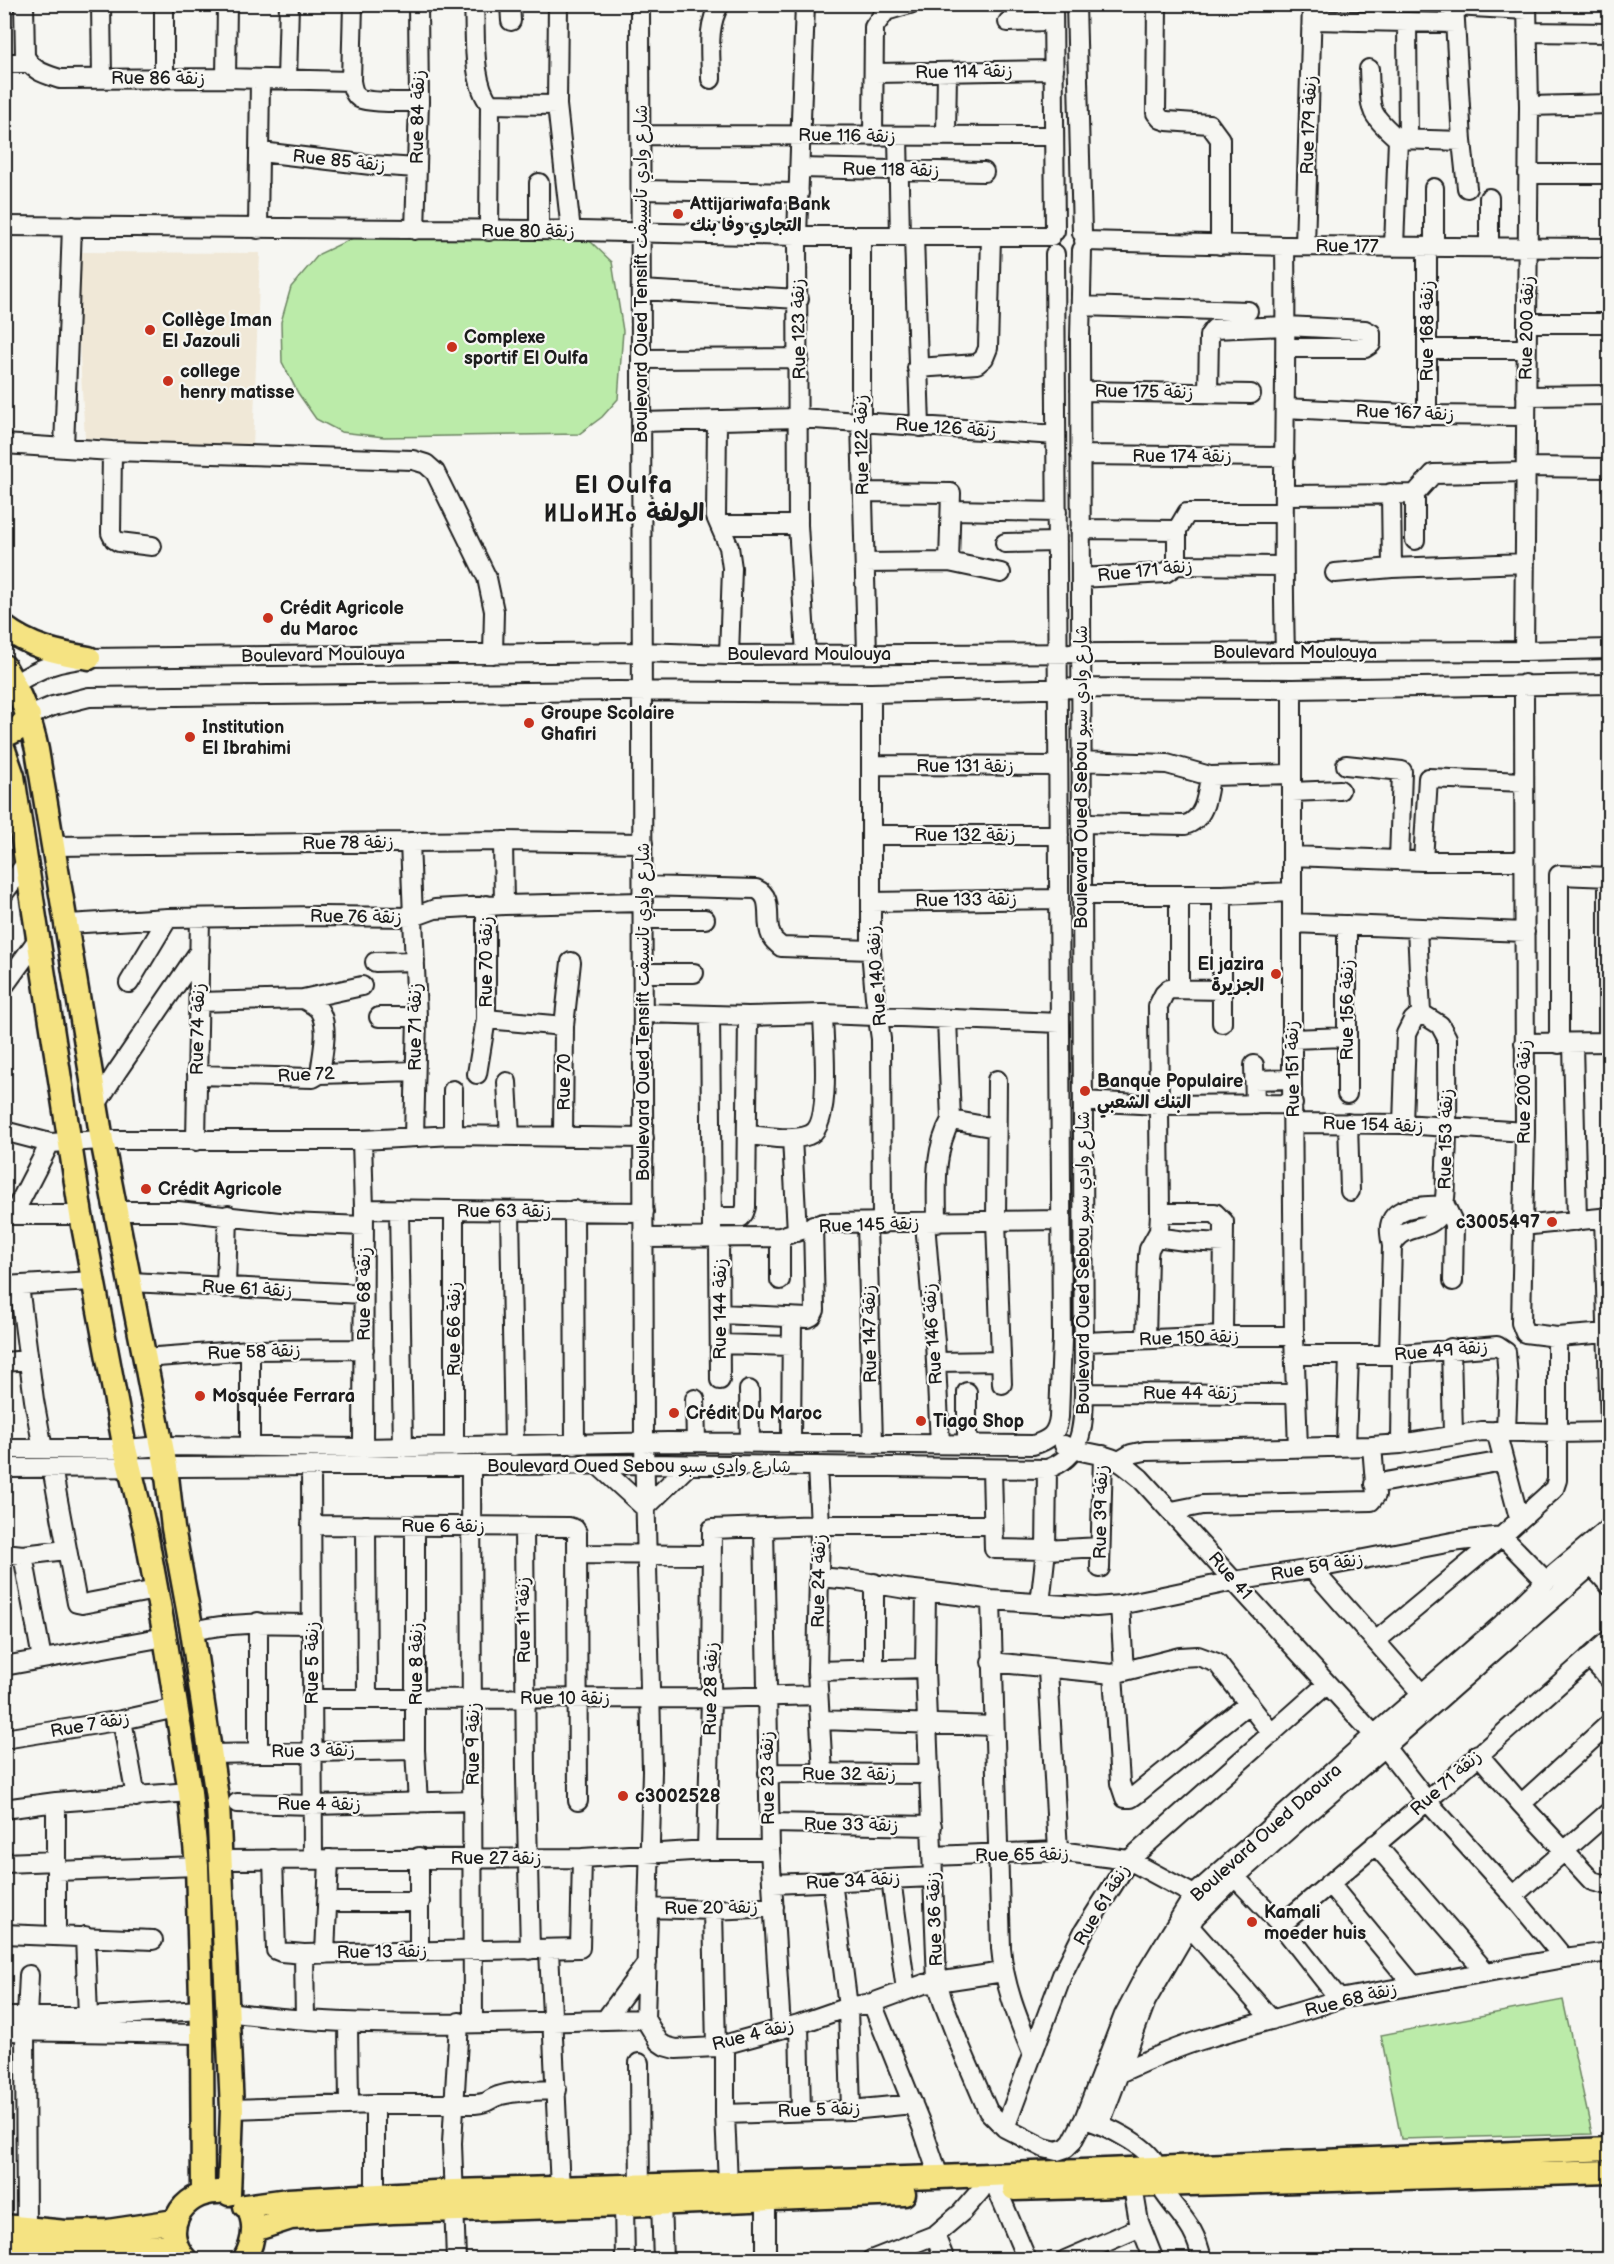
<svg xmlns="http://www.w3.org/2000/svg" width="1614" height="2264" font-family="'Balsamiq Sans','Playpen Sans Arabic','Noto Sans Tifinagh',sans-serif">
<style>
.built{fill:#f0e8d7}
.pitch{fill:#bbeba9;stroke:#6c8462;stroke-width:1.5}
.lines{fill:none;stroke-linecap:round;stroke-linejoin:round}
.minor-casing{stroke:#1c1c1c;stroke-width:22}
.major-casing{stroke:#1c1c1c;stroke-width:27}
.minor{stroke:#f6f6f2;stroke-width:18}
.major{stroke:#f5e382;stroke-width:22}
.poi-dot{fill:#c8321e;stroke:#f6f6f2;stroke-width:2}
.labels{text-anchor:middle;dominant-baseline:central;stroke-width:4.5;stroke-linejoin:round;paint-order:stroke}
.street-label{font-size:18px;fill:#1c1c1c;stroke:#f6f6f2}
.poi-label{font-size:18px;font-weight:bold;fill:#1c1c1c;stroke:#f6f6f2;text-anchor:start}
.district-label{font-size:24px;font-weight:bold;letter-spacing:1.5px;fill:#1c1c1c;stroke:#f6f6f2}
</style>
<rect width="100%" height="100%" fill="#f6f6f2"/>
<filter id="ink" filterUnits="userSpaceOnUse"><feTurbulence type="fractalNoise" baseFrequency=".0167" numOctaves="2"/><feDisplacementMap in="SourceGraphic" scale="12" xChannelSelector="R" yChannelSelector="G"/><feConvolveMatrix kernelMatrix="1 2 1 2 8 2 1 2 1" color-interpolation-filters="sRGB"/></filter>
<g filter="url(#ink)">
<!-- built -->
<path class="built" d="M81,252L260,253L253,448L85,438L78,325Z"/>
<!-- pitch -->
<path class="pitch" d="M509,232H572L591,242L612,262L623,331L618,399L602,417L579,434L384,437L341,432L316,419L298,393L282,362L281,322L291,287L319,254L353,238Z
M1563,2000L1592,2134L1401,2139L1381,2035Z"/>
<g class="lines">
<defs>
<path id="minor" d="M24,4L25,56C32,71 45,74 60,79L226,78L351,81
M101,4L102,78
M164,4V79
M353,4L351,81C352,87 354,95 359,98C367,103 408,102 419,102
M474,4C476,34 471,81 490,104L489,231
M510,4L511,21
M558,4L557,105L571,231
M640,4L644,1443L652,1771L645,2019L659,2042L665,2046L676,2049L716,2047L799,2024L848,2007L872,2003L924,1984L1003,1972
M805,4L797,236L798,525L806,654
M1053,4L1055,231
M1076,4L1082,233
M1157,4L1156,113L1161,119L1167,121L1209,124L1220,139V245
M1454,4L1462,141L1467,188
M1454,6L1527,10
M889,10L910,4
M1312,20L1455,23
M1008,22L1053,21
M1407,22L1408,139
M1527,32L1610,33
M4,63H28
M1369,69C1371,110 1366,111 1398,139
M875,73L1054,70
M226,78L227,4
M711,79C711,55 706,26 720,4
M287,80L289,4
M490,104L557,105
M1529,106L1610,104
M641,135L1054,136
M946,135L947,73
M873,136L874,27L891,4
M898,137L900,236
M1398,139L1462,141
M261,152L371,165L417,168
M799,168L984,172
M1528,174H1610
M539,183V230
M1434,188V248
M641,190L799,193
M4,226L539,230L797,236H1051
M258,229L260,80
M415,230L419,102L418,4
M861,236V421L867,654
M914,236L920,427
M1084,241L1285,246L1610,248
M1305,246L1312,4
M1394,247L1398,139
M1427,247V415
M1489,247V198
M641,290L799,299
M1081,306L1248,311
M1527,323H1610
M1427,349H1526
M641,359L799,358
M917,368L977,364L984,358L988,348L991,237
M1080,391L1251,394
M1208,393L1209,336L1214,329L1286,326L1365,330L1371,333V344L1365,348H1286
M1526,396L1610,395
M1285,408L1427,415L1526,416
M641,422L799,418L1056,435
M717,422L716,517L729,547L732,568L729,655
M4,444L112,451L413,460L426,464L435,472L487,578L494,611L493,654
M64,448L72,226
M112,451L111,533L114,539L119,542L152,546
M1080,455L1285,457
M1525,467L1610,468
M863,492L951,493L949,562
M1391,493L1392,568
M1284,495L1415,494
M952,510L1057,512
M721,525H798
M1080,529L1177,530
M1177,530L1187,513H1283
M1177,530V565
M1415,540V494L1433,474L1525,472
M1005,543L1057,542
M865,563L949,562L1001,573
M1335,573L1392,568L1525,563
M1081,578L1165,573L1177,565L1282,566
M1524,651L1529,106L1527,4
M1285,652C1281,516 1287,381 1285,246
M15,684C40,667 59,661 89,658L642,652L729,655L1524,651L1610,649
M1524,684L1525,1132L1521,1323L1525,1333L1557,1337
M1292,689V1079L1294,1336L1298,1448
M871,693V950L875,997L881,1039L882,1224
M29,716L53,706L89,697L618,691L871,693L1081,688L1292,689L1610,684
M1081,761L1167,764L1210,776L1291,774
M872,765L1058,766
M1346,765L1402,771L1399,860
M1292,792L1340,790
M1082,823L1185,825C1206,819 1207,794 1210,776
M872,835H1059
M503,841L504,905
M410,842L417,1017L414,1136
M54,846L503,841L643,843
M1292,856L1423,861H1524
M1423,861L1428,778L1524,782
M643,886L756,889C775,897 764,920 771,935C772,940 777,943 781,947L871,950
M4,893L26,863
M1082,895H1222L1292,892
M872,902L1059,899
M643,919H705
M1292,923L1525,932
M68,924L168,918L322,916L413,917L435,909L504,905L643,902
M1347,925V1094
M375,962L415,961
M643,973H694
M129,983L168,918
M4,986L38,939
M1179,989V896
M303,999C308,1002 315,1005 319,1010C330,1027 322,1055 320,1074
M199,1002L303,999L362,986
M644,1013L748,1016L823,1014L1060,1023
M710,1015L712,1229
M379,1017H417
M486,1019L564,1026
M947,1019L951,1120
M1222,1023V895
M1292,1039L1346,1037
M1608,1042V877
M1524,1043L1610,1042
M1573,1043L1577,1221
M1559,1044V875L1610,877
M1254,1065L1255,1105
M477,1074L486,1019V905
M197,1075L313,1078L320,1074L415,1071
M997,1080L996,1221L1002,1384
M1254,1080L1292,1079
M507,1082L510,1136
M1083,1101L1158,1105L1293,1104
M96,1105L116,1073L200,950
M951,1120L996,1128
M1293,1123L1403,1124L1525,1132
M1348,1123L1350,1191
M1403,1124L1406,1034L1413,1020L1421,1013L1417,928
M4,1131L50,1143L102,1140H362L453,1135L644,1138
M453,1135V1090
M748,1135C766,1136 790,1142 809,1135C833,1127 823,1036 823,1014
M563,1137L564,1026L571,962
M792,1138L797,1232
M362,1140L364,1209L363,1448
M196,1141L200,918
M1445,1205L1454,1224L1453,1281
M364,1209L644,1212
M399,1209L403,1448
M574,1210L575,1445
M116,1211H178L289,1223L364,1226
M454,1211V1447
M510,1211L514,1446
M1160,1213H1215L1224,1222L1223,1336
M5,1215H81
M13,1215L50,1143
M712,1217H741L744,1213L746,1207L748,1016
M1604,1217L1610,1429
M925,1223L935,1342L940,1444
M937,1223C937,1188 933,1152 951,1120
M867,1224L873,1443
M1522,1226L1610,1217
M719,1237L720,1380
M1156,1237L1185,1241L1224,1243
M644,1238L780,1237L823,1223L1061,1220
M1392,1246C1391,1240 1389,1232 1390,1226C1394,1203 1427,1207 1445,1205
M780,1280V1237
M131,1282L363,1294
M4,1286L93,1281
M19,1286L34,1400L43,1449
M226,1288L228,1215
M720,1314L808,1318L812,1316L815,1310L813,1225
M1146,1339L1148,1256L1149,1249L1159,1231L1160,1213L1158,1006L1164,994L1169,989L1222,990
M1084,1342L1223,1336H1294
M720,1344L792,1346
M1451,1348L1453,1435
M250,1350V1447
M1295,1355H1389L1497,1346L1506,1352L1508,1378L1506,1431
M1389,1355L1392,1246C1403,1222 1428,1233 1440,1214C1448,1200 1445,1180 1446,1164C1448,1122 1447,1080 1447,1038L1440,1025L1421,1013
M144,1358L250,1350L364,1349
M4,1362L29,1360
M936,1362L1001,1361
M749,1390L750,1443
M967,1392V1445
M1084,1393L1296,1394
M695,1399L696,1442
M1496,1431L1519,1518
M791,1444L792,1318
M1401,1444L1402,1355
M1064,1445C1080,1454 1099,1452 1116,1460C1125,1464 1132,1472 1140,1478L1385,1747L1427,1801L1513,1896L1564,1958
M1346,1446L1349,1356
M4,1449H125L162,1446L363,1448L668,1442L1033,1445C1049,1440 1057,1435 1059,1417L1062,1340L1055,254
M1119,1461L1131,1454L1145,1451L1372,1446L1401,1444L1482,1431L1557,1433L1610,1432
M598,1465L645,1508L689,1465
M311,1466L313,1859
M471,1466L473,2023
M817,1466L820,1525L817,1671L823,1773
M4,1468L645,1464L1047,1469C1084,1456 1083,1426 1084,1393L1080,338L1082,250
M52,1468L77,1603L82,1604L156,1590
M992,1469L994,1549L1046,1550L1100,1547
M1374,1484L1503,1461
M1172,1511L1202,1505L1371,1501L1376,1495L1372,1446
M311,1525L569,1527L575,1529L577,1533L578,1801
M366,1525L367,1698
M415,1526V1750L418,1803
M524,1526L526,1777L530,1950
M764,1527L770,1850L781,2029
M4,1553L23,1555L66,1550
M577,1554L711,1555
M23,1555L42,1659
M1591,1565L1610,1586
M1100,1568L1103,1455
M1312,1569L1422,1694
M819,1577L852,1580L906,1589L958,1595L991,1600L1096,1607L1120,1605L1234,1581L1312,1569L1452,1542L1502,1536L1546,1581
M874,1583V1669
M926,1591L925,1668L937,1981L943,2002L958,2041L988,2111L1005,2128L1044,2148L1057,2151L1066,2148L1072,2142L1084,2119L1124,2015L1145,1975L1194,1895L1374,1735L1502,1624L1546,1581L1610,1527
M991,1600L1001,1948C1004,1986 1018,2019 1032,2053
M1040,1604L1046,1550L1047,1469
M1120,1605L1124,1671
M258,1622V1752
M192,1631C231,1622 271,1623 311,1624
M1377,1640L1502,1536L1554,1489L1557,1480V1337L1607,1333
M1589,1657L1610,1680
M991,1662L1113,1674L1180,1657L1198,1656L1217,1663L1272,1734
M4,1666L165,1637
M1048,1669L1058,1851
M817,1671L925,1668
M1113,1674L1120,1783L1125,1798H1131L1138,1793L1249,1703
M312,1699L711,1698L818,1695
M122,1720L136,1797
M821,1720L994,1726
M4,1739L122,1720L176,1708
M211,1754L415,1750
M1478,1754L1521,1804L1592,1881L1610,1886
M768,1773L930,1774
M237,1803L313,1805L473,1801
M1521,1804L1610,1723
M4,1809L56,1802L190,1792
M770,1823L932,1826
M1375,1844L1486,1972
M707,1850L711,1698L712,1529L820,1525H993
M933,1856L1058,1851L1129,1860L1205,1901
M273,1859L276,1950L281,1952L304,1954L580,1948L582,1858
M222,1860L582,1858L707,1850H770
M4,1863L56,1861
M56,1871L197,1866
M1235,1877L1281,1925L1339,1999
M891,1879L906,1990
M832,1881L848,2007L851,2110
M1329,1883L1413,1985
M773,1884L933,1877
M1513,1896L1610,1811
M328,1902H420
M648,1908L713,1910L774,1907
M713,1910L716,2047
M1281,1925L1427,1801L1610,1639
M1189,1926L1272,2020
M4,1934L153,1940
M56,1935V1802
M85,1936L88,2017
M549,1950L560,2189
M419,1952V1857
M304,1954L305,2019
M325,1954L329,1859
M872,2003L922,2127L939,2177
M228,2012C366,2031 507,2022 645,2019
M4,2017H88L201,2010
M27,2017L29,1975
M605,2020L647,1963
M348,2023L349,2104
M799,2024L801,2111
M4,2031L202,2034
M25,2031L26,2229
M725,2046V2114L728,2183
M639,2063L640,2199
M1112,2074H1117C1148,2060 1179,2046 1211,2037C1254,2024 1297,2014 1339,1999L1564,1958L1610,1952
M375,2104V2196
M232,2109L375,2104H475C490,2103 487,2100 498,2096C516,2090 538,2091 557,2090
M725,2114L851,2110L913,2104
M1088,2120C1106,2126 1146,2145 1154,2162C1158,2170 1156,2181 1161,2188C1179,2216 1195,2224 1202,2260
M1100,2124L1146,2001L1195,1917L1235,1877L1298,1821L1385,1747L1610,1549
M1005,2128L1062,1975L1084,1931L1129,1860L1327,1684
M1133,2187L1139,2222L1154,2260
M997,2189L1027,2260
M661,2203L663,2260
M624,2205L625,2260
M935,2235L945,2260
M456,2260L452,2143L459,2022
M766,2260V2199
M871,2260L935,2235L962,2212L981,2190
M1065,2260L1141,2227"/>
<path id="major" d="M4,627C30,647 58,653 89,658
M4,666C20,693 31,720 37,750L102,1140L166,1467L173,1528L192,1631L218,1804L232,2109L229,2194
M4,736L17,730L29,716
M4,750L13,776L81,1215L125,1449L146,1533L165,1637L190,1792L197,1866L202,2034L203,2194
M1014,2189L1610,2172
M245,2206L288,2200L453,2191L939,2177L1610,2149
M4,2226L66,2232L108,2231L175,2221
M254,2230L291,2218L393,2212L624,2205L904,2194
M4,2246L54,2252L119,2251L176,2244
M186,2260C159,2231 181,2192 218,2192
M244,2260C252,2246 256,2231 251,2215"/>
</defs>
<!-- minor casing -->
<use href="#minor" class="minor-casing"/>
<!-- major casing -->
<use href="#major" class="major-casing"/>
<!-- minor -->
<use href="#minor" class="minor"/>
<!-- major -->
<use href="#major" class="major"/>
</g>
</g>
<!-- markers -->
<g class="poi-dot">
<circle cx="678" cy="214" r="6"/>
<circle cx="150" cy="330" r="6"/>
<circle cx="452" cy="347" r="6"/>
<circle cx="168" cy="381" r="6"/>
<circle cx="268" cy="618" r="6"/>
<circle cx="529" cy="723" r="6"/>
<circle cx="190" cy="737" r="6"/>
<circle cx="1276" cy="974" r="6"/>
<circle cx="1085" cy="1091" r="6"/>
<circle cx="146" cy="1189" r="6"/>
<circle cx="1552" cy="1222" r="6"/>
<circle cx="200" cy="1396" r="6"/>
<circle cx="674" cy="1413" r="6"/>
<circle cx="921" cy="1421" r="6"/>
<circle cx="623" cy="1796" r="6"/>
<circle cx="1252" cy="1922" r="6"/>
</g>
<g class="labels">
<!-- street labels -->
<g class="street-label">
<text transform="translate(964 72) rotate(-1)">Rue 114 زنقة</text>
<text x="158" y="78">Rue 86 زنقة</text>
<text transform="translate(418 117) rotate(-89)">Rue 84 زنقة</text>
<text transform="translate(1309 125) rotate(-88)">Rue 179 زنقة</text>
<text transform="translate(847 136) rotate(1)">Rue 116 زنقة</text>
<text transform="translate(339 161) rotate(6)">Rue 85 زنقة</text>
<text transform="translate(891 170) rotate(1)">Rue 118 زنقة</text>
<text x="528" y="231">Rue 80 زنقة</text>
<text x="1347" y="246">Rue 177</text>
<text transform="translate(641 274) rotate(-90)">Boulevard Oued Tensift شارع وادي تانسيفت</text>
<text transform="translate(1527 328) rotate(-89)">Rue 200 زنقة</text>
<text transform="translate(799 329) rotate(-91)">Rue 123 زنقة</text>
<text transform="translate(1427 331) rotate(-90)">Rue 168 زنقة</text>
<text transform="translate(1144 392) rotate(1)">Rue 175 زنقة</text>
<text transform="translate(1405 413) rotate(2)">Rue 167 زنقة</text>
<text transform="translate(946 428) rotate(4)">Rue 126 زنقة</text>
<text transform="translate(862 445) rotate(-91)">Rue 122 زنقة</text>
<text x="1182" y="456">Rue 174 زنقة</text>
<text transform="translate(1145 571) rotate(-6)">Rue 171 زنقة</text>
<text x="1295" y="652">Boulevard Moulouya</text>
<text x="809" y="654">Boulevard Moulouya</text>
<text transform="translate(323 655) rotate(-1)">Boulevard Moulouya</text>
<text x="965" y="766">Rue 131 زنقة</text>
<text transform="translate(1081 777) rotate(-90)">Boulevard Oued Sebou شارع وادي سبو</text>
<text x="965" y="835">Rue 132 زنقة</text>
<text transform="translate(348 843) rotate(-1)">Rue 78 زنقة</text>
<text transform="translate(966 900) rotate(-1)">Rue 133 زنقة</text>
<text transform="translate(356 917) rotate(1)">Rue 76 زنقة</text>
<text transform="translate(486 962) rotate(-90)">Rue 70 زنقة</text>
<text transform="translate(877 976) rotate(-94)">Rue 140 زنقة</text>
<text transform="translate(1347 1010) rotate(-90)">Rue 156 زنقة</text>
<text transform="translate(643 1012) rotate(-90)">Boulevard Oued Tensift شارع وادي تانسيفت</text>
<text transform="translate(415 1027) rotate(-90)">Rue 71 زنقة</text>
<text transform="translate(198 1029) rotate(-89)">Rue 74 زنقة</text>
<text transform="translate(1293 1069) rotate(-91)">Rue 151 زنقة</text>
<text transform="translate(306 1075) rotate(-3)">Rue 72</text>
<text transform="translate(564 1082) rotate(-90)">Rue 70</text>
<text transform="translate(1524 1092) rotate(-90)">Rue 200 زنقة</text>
<text transform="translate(1373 1125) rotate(2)">Rue 154 زنقة</text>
<text transform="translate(1446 1139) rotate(-89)">Rue 153 زنقة</text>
<text x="504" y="1211">Rue 63 زنقة</text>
<text transform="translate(869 1225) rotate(-2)">Rue 145 زنقة</text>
<text transform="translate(1083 1263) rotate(-90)">Boulevard Oued Sebou شارع وادي سبو</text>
<text transform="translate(247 1289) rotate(3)">Rue 61 زنقة</text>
<text transform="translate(364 1294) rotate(-90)">Rue 68 زنقة</text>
<text transform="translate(720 1309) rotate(-90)">Rue 144 زنقة</text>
<text transform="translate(454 1329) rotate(-90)">Rue 66 زنقة</text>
<text transform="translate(870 1334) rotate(-91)">Rue 147 زنقة</text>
<text transform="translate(933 1334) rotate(-94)">Rue 146 زنقة</text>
<text transform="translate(1189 1338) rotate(-2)">Rue 150 زنقة</text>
<text transform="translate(1441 1351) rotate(-5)">Rue 49 زنقة</text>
<text transform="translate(254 1352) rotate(-2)">Rue 58 زنقة</text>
<text x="1190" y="1393">Rue 44 زنقة</text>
<text x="639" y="1466">Boulevard Oued Sebou شارع وادي سبو</text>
<text transform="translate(1101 1512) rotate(-89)">Rue 39 زنقة</text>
<text x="443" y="1526">Rue 6 زنقة</text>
<text transform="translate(1317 1567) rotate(-10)">Rue 59 زنقة</text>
<text transform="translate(1230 1576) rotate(49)">Rue 41</text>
<text transform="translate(819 1581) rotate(-89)">Rue 24 زنقة</text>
<text transform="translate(524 1620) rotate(-91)">Rue 11 زنقة</text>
<text transform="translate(312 1663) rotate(-90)">Rue 5 زنقة</text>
<text transform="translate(416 1664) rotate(-90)">Rue 8 زنقة</text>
<text transform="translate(711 1689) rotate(-89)">Rue 28 زنقة</text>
<text x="565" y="1698">Rue 10 زنقة</text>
<text transform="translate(90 1725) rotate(-10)">Rue 7 زنقة</text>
<text transform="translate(473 1744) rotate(-90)">Rue 9 زنقة</text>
<text transform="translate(313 1751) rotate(-1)">Rue 3 زنقة</text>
<text x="849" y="1774">Rue 32 زنقة</text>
<text transform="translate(768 1778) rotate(-91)">Rue 23 زنقة</text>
<text transform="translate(1446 1783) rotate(-42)">Rue 71 زنقة</text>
<text x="319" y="1804">Rue 4 زنقة</text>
<text transform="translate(851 1825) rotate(1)">Rue 33 زنقة</text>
<text transform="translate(1266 1833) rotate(-42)">Boulevard Oued Daoura</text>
<text transform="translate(1022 1855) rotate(-1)">Rue 65 زنقة</text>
<text x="496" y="1858">Rue 27 زنقة</text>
<text transform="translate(853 1881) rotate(-3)">Rue 34 زنقة</text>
<text transform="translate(1102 1905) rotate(-59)">Rue 61 زنقة</text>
<text transform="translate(711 1908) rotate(-1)">Rue 20 زنقة</text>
<text transform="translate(935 1919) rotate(-92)">Rue 36 زنقة</text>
<text transform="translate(382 1952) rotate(-1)">Rue 13 زنقة</text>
<text transform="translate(1351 2000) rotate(-14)">Rue 68 زنقة</text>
<text transform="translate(753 2035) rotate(-14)">Rue 4 زنقة</text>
<text transform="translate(819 2110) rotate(-2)">Rue 5 زنقة</text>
</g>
<!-- poi labels -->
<g class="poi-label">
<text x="690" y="204">Attijariwafa Bank<tspan x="690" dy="21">التجاري وفا بنك</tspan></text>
<text x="162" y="320">Collège Iman<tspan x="162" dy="21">El Jazouli</tspan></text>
<text x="464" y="337">Complexe<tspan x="464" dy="21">sportif El Oulfa</tspan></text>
<text x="180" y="371">college<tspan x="180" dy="21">henry matisse</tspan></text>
<text x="280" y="608">Crédit Agricole<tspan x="280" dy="21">du Maroc</tspan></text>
<text x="541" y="713">Groupe Scolaire<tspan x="541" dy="21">Ghafiri</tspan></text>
<text x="202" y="727">Institution<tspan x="202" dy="21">El Ibrahimi</tspan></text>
<text x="1264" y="964" text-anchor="end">El jazira<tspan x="1264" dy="21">الجزيرة</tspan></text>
<text x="1097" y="1081">Banque Populaire<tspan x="1097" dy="21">البنك الشعبي</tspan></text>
<text x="158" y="1189">Crédit Agricole</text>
<text x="1540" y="1222" text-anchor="end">c3005497</text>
<text x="212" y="1396">Mosquée Ferrara</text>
<text x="686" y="1413">Crédit Du Maroc</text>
<text x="933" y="1421">Tiago Shop</text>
<text x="635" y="1796">c3002528</text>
<text x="1264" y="1912">Kamali<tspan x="1264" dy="21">moeder huis</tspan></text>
</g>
<!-- district labels -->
<g class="district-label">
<text x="624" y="485">El Oulfa<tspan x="624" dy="28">ⵍⵡⴰⵍⴼⴰ الولفة</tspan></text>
</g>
</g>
<!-- margin -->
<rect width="1614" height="2264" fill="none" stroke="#f6f6f2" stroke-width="24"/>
<rect x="12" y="12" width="1590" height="2240" fill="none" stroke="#1c1c1c" stroke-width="2" filter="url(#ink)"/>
</svg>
